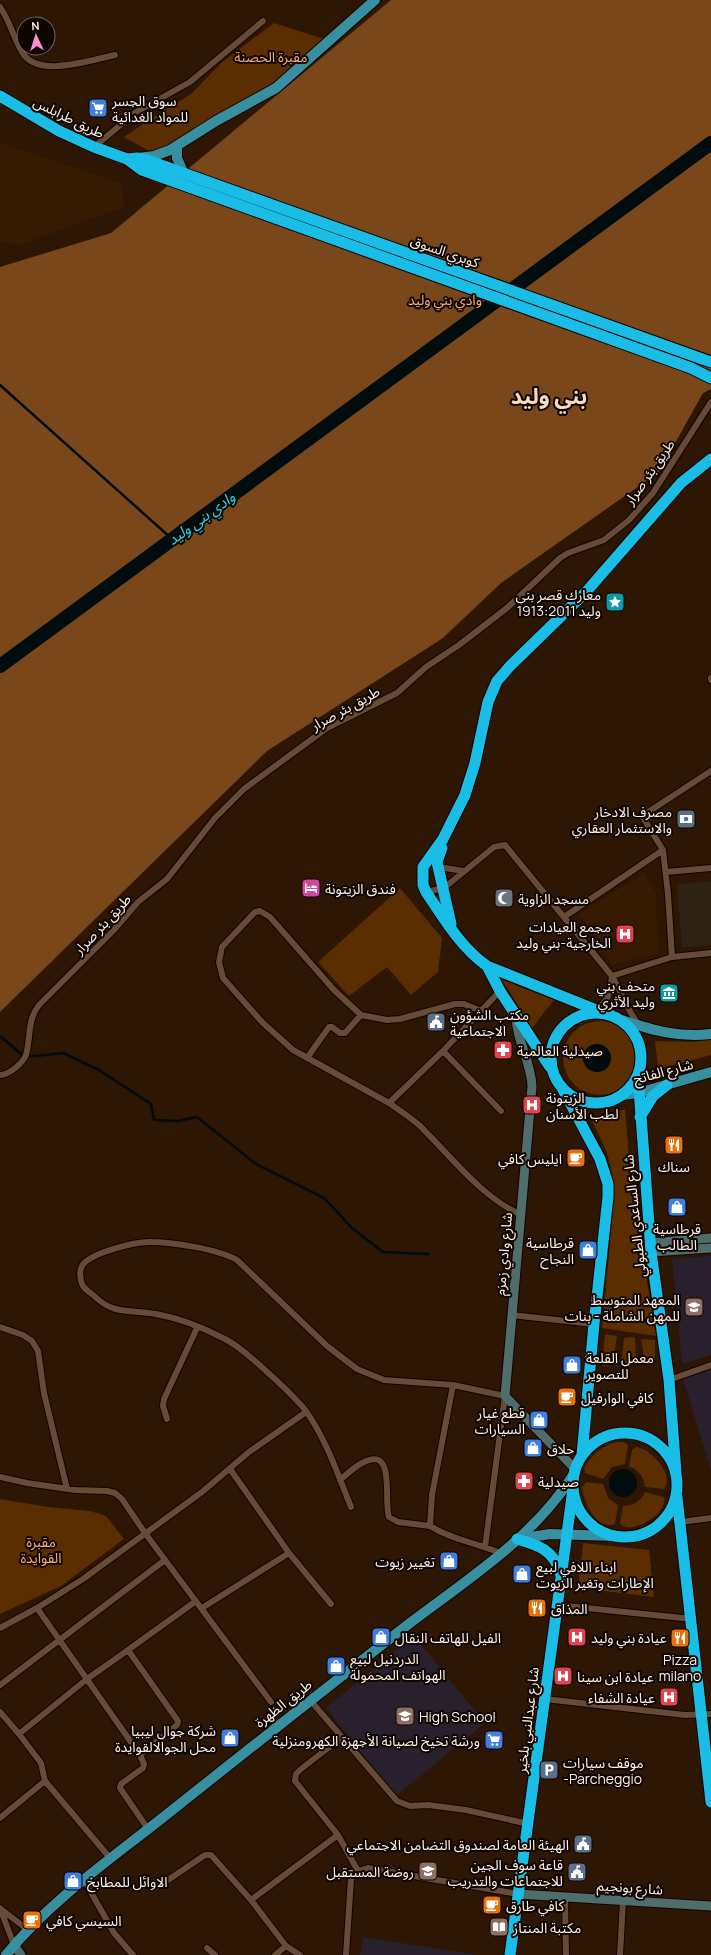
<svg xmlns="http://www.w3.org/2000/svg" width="711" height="1955" font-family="Manrope,'Noto Sans Arabic',sans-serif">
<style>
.commercial{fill:#2d2213}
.built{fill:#361a01}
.education{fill:#29202e}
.green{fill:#5a2e00}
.forest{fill:#794719}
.water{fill:#010c0f}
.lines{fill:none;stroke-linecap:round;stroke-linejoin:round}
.stream{stroke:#010c0f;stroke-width:2.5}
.river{stroke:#010c0f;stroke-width:14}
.street-casing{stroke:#140200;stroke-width:8}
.secondary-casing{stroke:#140200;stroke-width:11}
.primary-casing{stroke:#140200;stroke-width:12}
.highway-casing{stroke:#140200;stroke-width:13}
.street{stroke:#664b36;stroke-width:6}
.secondary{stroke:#4f6d6b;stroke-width:9}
.primary{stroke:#388fa0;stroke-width:10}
.highway{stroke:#1abde6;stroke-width:11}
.labels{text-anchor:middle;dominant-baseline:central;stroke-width:4;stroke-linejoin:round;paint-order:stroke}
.park-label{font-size:14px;fill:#f7ae73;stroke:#0e0501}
.poi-label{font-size:14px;fill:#fff2e8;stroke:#0e0501;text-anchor:start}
.street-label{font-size:14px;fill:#fff2e8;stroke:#0e0501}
.water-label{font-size:15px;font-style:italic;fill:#17e2fe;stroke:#0e0501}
.town-label{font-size:22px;font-weight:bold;fill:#f9d9c0;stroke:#0e0501}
</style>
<rect width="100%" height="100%" fill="#2d1603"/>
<!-- commercial -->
<path class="commercial" d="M711,881V945L682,948L677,884Z"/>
<!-- built -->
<path class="built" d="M0,143L122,183L124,207L20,245L0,241Z
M644,873L656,892L658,954L612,965L579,914Z
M663,1689L676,1691L675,1704L661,1702Z"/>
<!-- education -->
<path class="education" d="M711,1256V1355L682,1364L672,1259Z
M711,1370V1470L683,1379Z
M414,1636L485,1723L396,1796L326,1708Z
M363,1937L478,1955H360Z"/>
<!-- green -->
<path class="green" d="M274,23L324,39L287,77L173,146L151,152L124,137L155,116L191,94L221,63Z
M400,888L442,938L438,972L411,995L387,967L349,996L318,962Z
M502,980L554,1000L532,1028Z
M563 1058a37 37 0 1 1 74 0a37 37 0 1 1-74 0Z
M711,1039V1055L658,1069L655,1041L692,1042Z
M625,1109L632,1190L656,1336L602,1328L612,1222L613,1177L607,1153L590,1116L607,1115Z
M605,1334L617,1336L613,1365L602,1366Z
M635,1337L636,1364L621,1366L624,1338Z
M641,1339L655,1340V1363L645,1364Z
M617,1442H624L628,1445L625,1464L612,1467L603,1479L585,1473L584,1467C592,1455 602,1445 617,1442Z
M636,1447C651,1448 675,1475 664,1489L645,1487C644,1477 638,1470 629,1466L632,1450Z
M586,1482L603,1484L608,1498L618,1505L615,1524C596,1531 584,1502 582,1488Z
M645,1492L664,1497C669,1515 627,1537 620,1523L623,1506C633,1506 641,1501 645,1492Z
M0,1499L48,1507L90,1511L106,1516L124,1539L61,1586L0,1614Z
M583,1543L649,1550L654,1597L578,1588Z"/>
<!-- forest -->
<path class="forest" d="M391,0H711V389L703,393L659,472L501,583L443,638L267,751L0,1012V267L111,233Z"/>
<!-- water -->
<path class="water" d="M583 1058a14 14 0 1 1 28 0a14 14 0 1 1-28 0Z
M609 1483a14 14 0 1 1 28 0a14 14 0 1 1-28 0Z"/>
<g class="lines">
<!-- stream -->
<path class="stream" d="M0,385L172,539
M0,1036L25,1057L63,1053L99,1070L151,1104L154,1120L178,1121L197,1117L256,1164L324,1198L352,1228L383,1252L428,1254"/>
<!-- river -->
<path class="river" d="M0,666L711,143"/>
<defs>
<path id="street" d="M0,7C10,21 13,37 22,52C37,79 90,60 115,55
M94,147L136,112L190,82L263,21
M711,678V680
M438,867L464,871
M666,872L711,868
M426,892L444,888L494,847L505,845L612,976C621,992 627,1009 638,1024
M564,917L663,850
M672,957L668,894L663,850L642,816L711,771
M612,976L672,957L711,953
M500,991L443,1051L389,1103C399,1110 410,1117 419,1125C448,1153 482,1198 520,1214
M594,1008C610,1004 610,990 612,976
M443,1051L501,1111
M307,1058L329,1027H332L340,1033H345L361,1015
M0,1075C9,1075 23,1063 26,1055C31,1037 27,1020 39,1005L113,931L138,902L167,879L215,818L244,789L327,728L397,693L426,667L459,645L507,608L560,558L568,553L604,540L629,520L653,493L711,402
M389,1103L293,1050L262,1022L223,978L219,962L222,947L255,912L260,911L270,917L334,990L361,1015L387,1020L400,1019L455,1004H464L481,1011
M511,1315L594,1324
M0,1327L23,1335L32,1341L38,1351L44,1393L67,1489
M669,1380L711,1365
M453,1385L432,1495L430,1526C452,1540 477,1543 500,1553
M167,1419L163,1406L164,1399L197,1328
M230,1469L289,1553
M0,1477L27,1483L75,1490L107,1491L115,1493L122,1499L145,1533L271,1702
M340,1480C347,1474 354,1467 362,1463C397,1444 383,1501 389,1517L398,1522L430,1526
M351,1507C338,1475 326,1439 306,1411C294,1396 279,1383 265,1370C253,1359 239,1346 225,1339C204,1328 178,1318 156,1314C128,1309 114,1316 92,1294C89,1292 85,1289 83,1286C80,1281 79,1271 82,1266C89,1253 135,1242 149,1242C172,1242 218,1249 237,1260L327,1346L357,1369L384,1380L453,1385L505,1396L485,1547
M681,1522L711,1518
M557,1605L692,1619
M37,1608L140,1755L144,1764L143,1768L121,1784L120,1788L148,1829
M202,1608L289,1553L331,1604
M0,1628L37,1608L83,1579L202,1492L249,1452L306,1412
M128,1650L196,1601
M0,1685L165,1560
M545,1699L685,1715L711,1714
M310,1700L397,1801L410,1806L428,1805L466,1810L529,1824
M0,1712L19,1734L41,1763L45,1781L110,1858
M19,1734L87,1679L128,1650L178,1721L177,1725L140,1755
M341,1738L301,1769L296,1774L295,1781L338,1835L358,1871
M0,1818L45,1781
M358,1871L368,1868L518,1894
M84,1880L114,1933L133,1955
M162,1884L205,1855H211L251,1900L286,1946L300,1955
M565,1897L566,1955
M251,1900L338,1835
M0,1908L14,1945
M1,1909L28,1930
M207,1948L215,1955
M275,1955L286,1946
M346,1955L351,1879L358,1871
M620,1955L623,1901"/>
<path id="secondary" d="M516,1015C516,1040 531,1061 532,1086L505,1396L575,1469
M650,1243L711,1238
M651,1252L711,1248
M518,1894L711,1906
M14,1945L21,1955"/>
<path id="primary" d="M177,146V158L184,174
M138,158L154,156L170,150L216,121L276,88L375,0
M621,1020C653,1030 678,1038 711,1034
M622,1095L638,1093L711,1072
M519,1539L550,1534L615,1536
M6,1955C49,1902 108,1861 161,1819C244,1753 326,1688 410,1623C468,1579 536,1536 575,1472"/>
<path id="highway" d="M0,96L59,131L94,147L127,159L142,170L691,368L711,378
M127,159L137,158L147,160L711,362
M442,848L437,862L451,924
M487,966L500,991L550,1067
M551 1058a45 45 0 1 1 90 0a45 45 0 1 1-90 0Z
M604,1013L487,966C460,947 444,918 426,892L423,885V867L443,839L465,795L475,763L488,702L497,681L510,666L586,592L681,483L711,459
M638,1075L651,1252L669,1380L676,1473
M561,1086L600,1159L608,1184V1197L594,1324L582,1455
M640,1117L653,1096L667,1085
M573 1485a52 52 0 1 1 104 0a52 52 0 1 1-104 0Z
M677,1497L711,1802
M517,1539C538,1545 554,1550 560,1573
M510,1955L573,1489"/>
</defs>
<!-- street casing -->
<use href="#street" class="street-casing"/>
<!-- secondary casing -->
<use href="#secondary" class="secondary-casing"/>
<!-- primary casing -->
<use href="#primary" class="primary-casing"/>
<!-- highway casing -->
<use href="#highway" class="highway-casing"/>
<!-- street -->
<use href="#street" class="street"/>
<!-- secondary -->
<use href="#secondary" class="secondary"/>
<!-- primary -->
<use href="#primary" class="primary"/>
<!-- highway -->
<use href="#highway" class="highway"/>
</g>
<!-- icons -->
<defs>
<symbol id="supermarket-square" viewBox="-11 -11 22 22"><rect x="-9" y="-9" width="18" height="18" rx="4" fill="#3f7fe0" stroke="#0e0501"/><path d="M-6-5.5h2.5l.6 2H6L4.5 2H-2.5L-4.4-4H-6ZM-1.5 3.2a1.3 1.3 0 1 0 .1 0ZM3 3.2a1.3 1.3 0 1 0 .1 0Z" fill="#fff"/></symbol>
<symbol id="sight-square" viewBox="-11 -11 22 22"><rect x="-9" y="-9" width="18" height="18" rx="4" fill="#0f9aa8" stroke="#0e0501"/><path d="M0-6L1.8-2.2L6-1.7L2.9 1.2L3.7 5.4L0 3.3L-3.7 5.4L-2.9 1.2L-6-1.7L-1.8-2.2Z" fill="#fff"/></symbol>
<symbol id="bank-square" viewBox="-11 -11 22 22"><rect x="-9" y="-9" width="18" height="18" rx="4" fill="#5c6f8a" stroke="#0e0501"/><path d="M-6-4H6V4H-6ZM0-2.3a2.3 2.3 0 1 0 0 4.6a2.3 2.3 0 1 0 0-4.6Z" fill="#fff"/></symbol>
<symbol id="hotel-square" viewBox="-11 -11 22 22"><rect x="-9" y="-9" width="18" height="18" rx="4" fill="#d1479c" stroke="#0e0501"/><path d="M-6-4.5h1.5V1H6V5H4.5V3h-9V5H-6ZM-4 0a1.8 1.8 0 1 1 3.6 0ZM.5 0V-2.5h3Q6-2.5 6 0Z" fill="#fff"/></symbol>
<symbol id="mosque-square" viewBox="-11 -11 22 22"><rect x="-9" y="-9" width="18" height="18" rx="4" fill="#6b7280" stroke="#0e0501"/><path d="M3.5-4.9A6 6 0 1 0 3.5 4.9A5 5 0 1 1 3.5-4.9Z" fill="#fff"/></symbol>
<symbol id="hospital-square" viewBox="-11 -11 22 22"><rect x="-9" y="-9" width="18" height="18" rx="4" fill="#e0444e" stroke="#0e0501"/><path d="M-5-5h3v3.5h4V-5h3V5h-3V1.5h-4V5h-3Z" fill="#fff"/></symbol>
<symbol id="museum-square" viewBox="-11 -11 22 22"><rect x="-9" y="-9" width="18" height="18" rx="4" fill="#0f9aa8" stroke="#0e0501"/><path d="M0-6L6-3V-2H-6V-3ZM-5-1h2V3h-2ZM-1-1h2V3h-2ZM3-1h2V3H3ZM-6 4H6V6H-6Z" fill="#fff"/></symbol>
<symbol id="civic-square" viewBox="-11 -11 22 22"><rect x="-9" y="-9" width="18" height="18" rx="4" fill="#5c6f8a" stroke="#0e0501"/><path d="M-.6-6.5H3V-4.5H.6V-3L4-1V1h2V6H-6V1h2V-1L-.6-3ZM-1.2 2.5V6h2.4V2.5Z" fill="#fff"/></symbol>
<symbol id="pharmacy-square" viewBox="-11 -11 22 22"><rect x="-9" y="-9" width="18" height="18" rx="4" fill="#e0444e" stroke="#0e0501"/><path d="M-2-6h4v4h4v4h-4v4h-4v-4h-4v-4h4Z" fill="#fff"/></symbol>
<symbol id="restaurant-square" viewBox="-11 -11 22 22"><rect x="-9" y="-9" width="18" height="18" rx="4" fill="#e8710a" stroke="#0e0501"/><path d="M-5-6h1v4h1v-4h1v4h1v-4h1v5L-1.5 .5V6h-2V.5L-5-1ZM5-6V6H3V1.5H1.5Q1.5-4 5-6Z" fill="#fff"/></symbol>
<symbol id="cafe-square" viewBox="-11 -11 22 22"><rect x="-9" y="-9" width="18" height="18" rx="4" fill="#e8710a" stroke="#0e0501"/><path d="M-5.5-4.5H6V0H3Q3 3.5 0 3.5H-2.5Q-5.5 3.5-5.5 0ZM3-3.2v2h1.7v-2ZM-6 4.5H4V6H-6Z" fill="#fff"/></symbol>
<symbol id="shop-square" viewBox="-11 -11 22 22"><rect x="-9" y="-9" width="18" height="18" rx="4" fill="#3f7fe0" stroke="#0e0501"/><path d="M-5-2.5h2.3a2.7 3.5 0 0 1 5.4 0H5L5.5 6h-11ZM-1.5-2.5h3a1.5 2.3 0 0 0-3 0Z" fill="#fff"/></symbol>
<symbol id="university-square" viewBox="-11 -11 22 22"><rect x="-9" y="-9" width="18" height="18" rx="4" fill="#8d6e63" stroke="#0e0501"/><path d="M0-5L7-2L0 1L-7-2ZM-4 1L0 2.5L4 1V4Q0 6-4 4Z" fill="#fff"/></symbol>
<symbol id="school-square" viewBox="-11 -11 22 22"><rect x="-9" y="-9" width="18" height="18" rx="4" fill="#8d6e63" stroke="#0e0501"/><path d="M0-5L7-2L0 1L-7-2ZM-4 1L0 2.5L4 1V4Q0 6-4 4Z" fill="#fff"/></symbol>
<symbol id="parking-square" viewBox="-11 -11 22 22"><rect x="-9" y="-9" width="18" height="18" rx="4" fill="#5c6f8a" stroke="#0e0501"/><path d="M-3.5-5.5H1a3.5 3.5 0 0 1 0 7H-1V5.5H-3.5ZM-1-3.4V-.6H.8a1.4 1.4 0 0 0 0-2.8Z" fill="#fff"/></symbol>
<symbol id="library-square" viewBox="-11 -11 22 22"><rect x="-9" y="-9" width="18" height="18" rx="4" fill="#8d6e63" stroke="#0e0501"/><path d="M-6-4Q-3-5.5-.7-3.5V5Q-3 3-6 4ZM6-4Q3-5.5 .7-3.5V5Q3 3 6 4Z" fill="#fff"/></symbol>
</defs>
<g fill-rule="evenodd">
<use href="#supermarket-square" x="87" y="97" width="22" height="22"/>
<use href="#sight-square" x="604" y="591" width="22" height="22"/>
<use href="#bank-square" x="675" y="808" width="22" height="22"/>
<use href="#hotel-square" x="300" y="877" width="22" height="22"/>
<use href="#mosque-square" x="493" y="887" width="22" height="22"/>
<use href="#hospital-square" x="614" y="923" width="22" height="22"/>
<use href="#museum-square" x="658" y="982" width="22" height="22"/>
<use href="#civic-square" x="425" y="1011" width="22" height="22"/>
<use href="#pharmacy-square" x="492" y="1039" width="22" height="22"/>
<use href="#hospital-square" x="521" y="1094" width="22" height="22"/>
<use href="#restaurant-square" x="663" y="1134" width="22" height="22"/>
<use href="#cafe-square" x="565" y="1147" width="22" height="22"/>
<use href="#shop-square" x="666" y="1196" width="22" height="22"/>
<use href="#shop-square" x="577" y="1239" width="22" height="22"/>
<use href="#university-square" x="683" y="1296" width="22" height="22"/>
<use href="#shop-square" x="561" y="1354" width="22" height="22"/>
<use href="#cafe-square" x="556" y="1386" width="22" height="22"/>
<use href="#shop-square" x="528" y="1409" width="22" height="22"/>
<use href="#shop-square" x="522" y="1437" width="22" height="22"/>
<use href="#pharmacy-square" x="513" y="1470" width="22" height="22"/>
<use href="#shop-square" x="438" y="1550" width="22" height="22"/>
<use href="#shop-square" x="511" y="1563" width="22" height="22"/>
<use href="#restaurant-square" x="526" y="1597" width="22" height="22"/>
<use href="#shop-square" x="370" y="1626" width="22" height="22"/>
<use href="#hospital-square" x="566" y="1626" width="22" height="22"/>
<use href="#restaurant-square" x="669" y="1627" width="22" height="22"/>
<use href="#shop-square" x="325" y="1655" width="22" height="22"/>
<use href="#hospital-square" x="552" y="1665" width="22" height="22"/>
<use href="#hospital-square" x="658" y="1686" width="22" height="22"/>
<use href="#school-square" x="394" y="1705" width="22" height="22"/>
<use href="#shop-square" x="219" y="1727" width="22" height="22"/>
<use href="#supermarket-square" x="483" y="1729" width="22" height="22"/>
<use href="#parking-square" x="538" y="1759" width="22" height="22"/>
<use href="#civic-square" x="572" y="1833" width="22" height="22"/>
<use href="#school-square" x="417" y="1860" width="22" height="22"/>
<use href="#civic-square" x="566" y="1861" width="22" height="22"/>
<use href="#shop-square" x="62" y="1870" width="22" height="22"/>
<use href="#cafe-square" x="481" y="1894" width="22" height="22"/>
<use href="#cafe-square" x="21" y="1909" width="22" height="22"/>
<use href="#library-square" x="488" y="1916" width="22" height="22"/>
</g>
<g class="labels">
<!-- park labels -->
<g class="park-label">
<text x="271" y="56">مقبرة الحصنة</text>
<text x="445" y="299">وادي بني وليد</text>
<text x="41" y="1541">مقبرة<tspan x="41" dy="16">القوايدة</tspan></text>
</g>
<!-- poi labels -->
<g class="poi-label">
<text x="112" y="100">سوق الجسر<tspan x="112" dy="16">للمواد الغدائية</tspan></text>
<text x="601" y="594" text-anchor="end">معارك قصر بني<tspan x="601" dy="16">وليد 1913:2011</tspan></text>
<text x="672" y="811" text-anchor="end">مصرف الادخار<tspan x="672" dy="16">والاستثمار العقاري</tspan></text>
<text x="325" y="888">فندق الزيتونة</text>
<text x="518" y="898">مسجد الزاوية</text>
<text x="611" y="926" text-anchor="end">مجمع العيادات<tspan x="611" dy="16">الخارجية-بني وليد</tspan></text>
<text x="655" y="985" text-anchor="end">متحف بني<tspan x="655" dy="16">وليد الأثري</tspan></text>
<text x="450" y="1014">مكتب الشؤون<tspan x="450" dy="16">الاجتماعية</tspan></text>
<text x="517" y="1050">صيدلية العالمية</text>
<text x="546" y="1097">الزيتونة<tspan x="546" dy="16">لطب الأسنان</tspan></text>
<text x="562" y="1158" text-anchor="end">ايليس كافي</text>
<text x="674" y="1166" text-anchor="middle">سناك</text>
<text x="677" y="1228" text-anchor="middle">قرطاسية<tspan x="677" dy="16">الطالب</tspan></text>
<text x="574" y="1242" text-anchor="end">قرطاسية<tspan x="574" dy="16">النجاح</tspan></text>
<text x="680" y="1299" text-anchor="end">المعهد المتوسط<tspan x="680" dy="16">للمهن الشاملة - بنات</tspan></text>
<text x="586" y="1357">معمل القلعة<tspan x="586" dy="16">للتصوير</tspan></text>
<text x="581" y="1397">كافي الوارفيل</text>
<text x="525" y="1412" text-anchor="end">قطع غيار<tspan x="525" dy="16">السيارات</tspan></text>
<text x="547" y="1448">حلاق</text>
<text x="538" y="1481">صيدلية</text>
<text x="435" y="1561" text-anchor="end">تغيير زيوت</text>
<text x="536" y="1566">ابناء اللافي لبيع<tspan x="536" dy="16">الإطارات وتغير الزيوت</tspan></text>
<text x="551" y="1608">المذاق</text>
<text x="395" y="1637">الفيل للهاتف النقال</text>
<text x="591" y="1637">عيادة بني وليد</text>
<text x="350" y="1658">الدردنيل لبيع<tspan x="350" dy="16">الهواتف المحمولة</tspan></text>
<text x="680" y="1659" text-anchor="middle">Pizza<tspan x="680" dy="16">milano</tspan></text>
<text x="577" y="1676">عيادة ابن سينا</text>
<text x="655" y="1697" text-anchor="end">عيادة الشفاء</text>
<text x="419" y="1716">High School</text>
<text x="216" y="1730" text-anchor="end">شركة جوال ليبيا<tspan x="216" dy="16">محل الجوالالقوايدة</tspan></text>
<text x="480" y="1740" text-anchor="end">ورشة تخيخ لصيانة الأجهزة الكهرومنزلية</text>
<text x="563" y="1762">موقف سيارات<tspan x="563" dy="16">-Parcheggio</tspan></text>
<text x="569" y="1844" text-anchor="end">الهيئة العامة لصندوق التضامن الاجتماعي</text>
<text x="563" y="1864" text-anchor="end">قاعة سوف الجين<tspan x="563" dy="16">للاجتماعات والتدريب</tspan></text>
<text x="414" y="1871" text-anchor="end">روضة المستقبل</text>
<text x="87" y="1881">الاوائل للمطابخ</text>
<text x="506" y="1905">كافي طارق</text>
<text x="46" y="1920">السيسي كافي</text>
<text x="513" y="1927">مكتبة المنتاز</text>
</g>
<!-- street labels -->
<g class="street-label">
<text transform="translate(69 117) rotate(26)">طريق طرابلس</text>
<text transform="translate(445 251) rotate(19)">كوبري السوق</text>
<text transform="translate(649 472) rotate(-55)">طريق بئر صرار</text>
<text transform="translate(345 708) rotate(-29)">طريق بئر صرار</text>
<text transform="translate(102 924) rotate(-47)">طريق بئر صرار</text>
<text transform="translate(663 1071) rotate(-15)">شارع الفاتح</text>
<text transform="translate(634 1216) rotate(-96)">شارع الساعدي الطبولي</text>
<text transform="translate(503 1254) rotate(-85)">شارع وادي زمزم</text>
<text transform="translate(283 1703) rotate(-38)">طريق الظهرة</text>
<text transform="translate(527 1720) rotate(-83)">شارع عبدالنبي بلخير</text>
<text transform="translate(630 1887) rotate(4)">شارع بونجيم</text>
</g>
<!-- water labels -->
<g class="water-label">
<text transform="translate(201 518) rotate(-36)">وادي بني وليد</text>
</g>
<!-- town labels -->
<g class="town-label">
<text x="549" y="396">بني وليد</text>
</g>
</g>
<!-- north arrow -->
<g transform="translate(36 36) rotate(356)"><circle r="19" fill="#0e0501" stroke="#6e645d"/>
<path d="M0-3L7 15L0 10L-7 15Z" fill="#f690d0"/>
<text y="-6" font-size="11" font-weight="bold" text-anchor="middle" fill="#fff2e8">N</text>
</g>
</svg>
